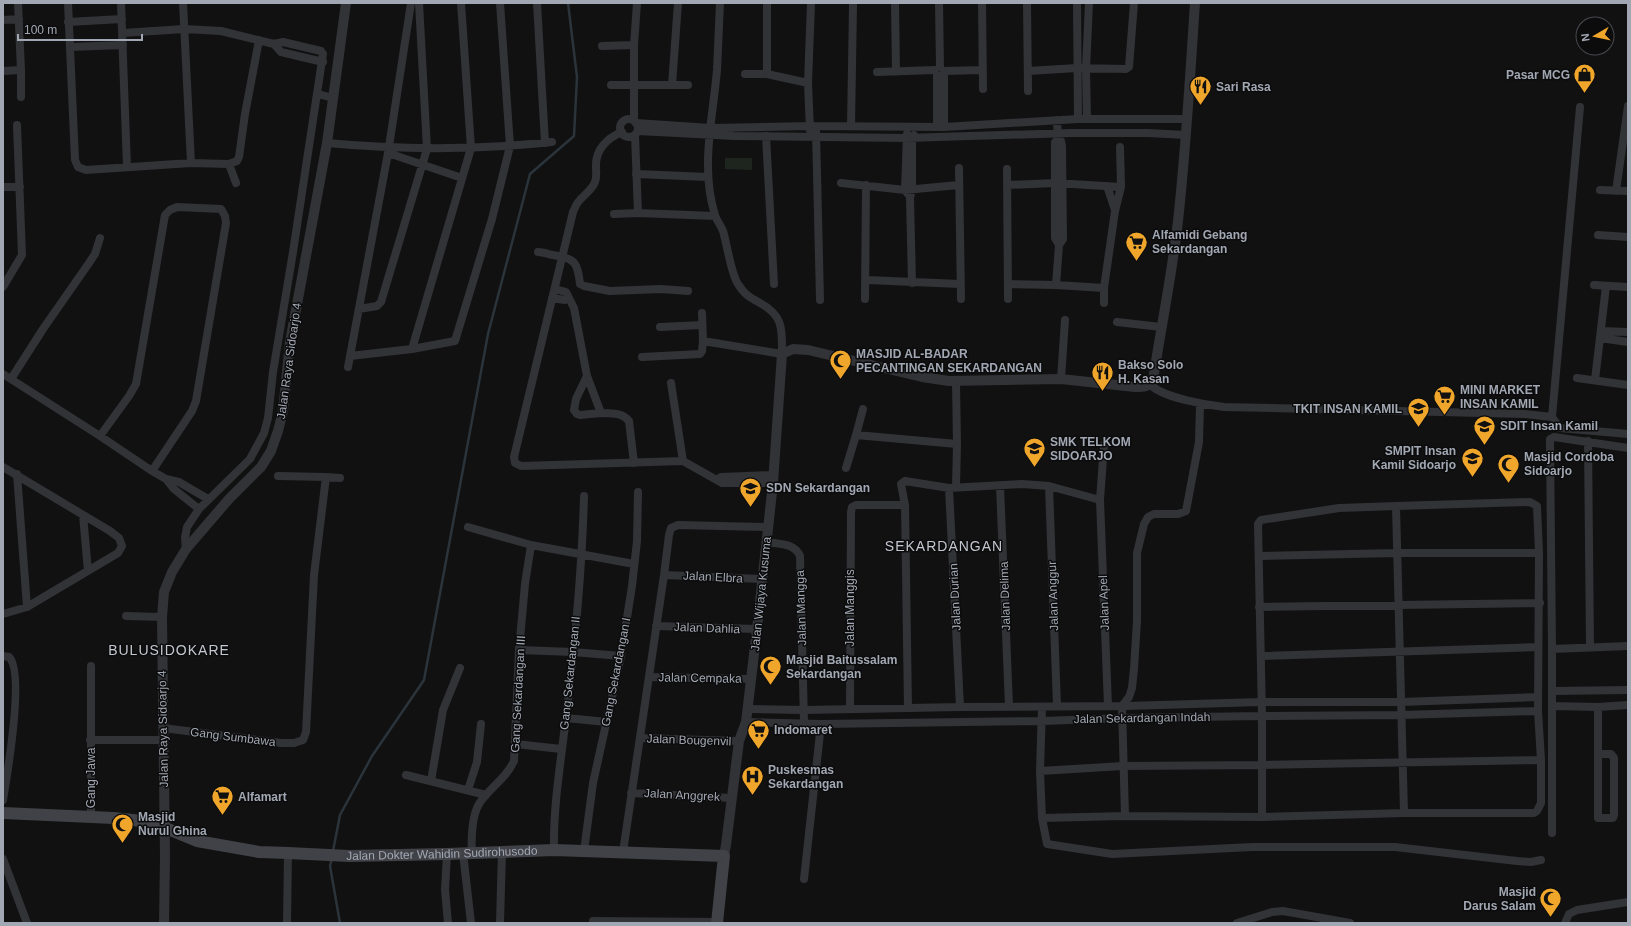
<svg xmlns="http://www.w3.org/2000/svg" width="1631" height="926" font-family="Arial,sans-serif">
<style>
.grass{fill:#1d251e}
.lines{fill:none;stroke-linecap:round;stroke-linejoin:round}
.stream{stroke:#2a343a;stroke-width:2.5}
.minor{stroke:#323337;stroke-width:8}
.tertiary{stroke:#323337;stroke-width:10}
.secondary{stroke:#404247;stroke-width:12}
.labels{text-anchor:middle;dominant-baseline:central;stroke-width:3;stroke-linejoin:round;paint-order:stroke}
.poi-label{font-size:12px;font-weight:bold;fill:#a2a8b3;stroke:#0c0c0d;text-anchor:start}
.street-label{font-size:12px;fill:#a2a8b3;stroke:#0c0c0d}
.quarter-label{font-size:14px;letter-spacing:1px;fill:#c3c7cf;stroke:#0c0c0d}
</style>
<rect width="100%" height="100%" fill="#111112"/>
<!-- grass -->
<path class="grass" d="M725,158H752V170L725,169Z"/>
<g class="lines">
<!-- stream -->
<path class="stream" d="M333,851L340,815L372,756L424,680L488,334L530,174L574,136L577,77L568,3
M332,858L330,866L340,923"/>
<!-- minor -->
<path class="minor" d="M18,3L21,70V97
M68,3L75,160L78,167L86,170L191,163L229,164L237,161L239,157L245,114L259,40
M121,3L127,167
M183,3L191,163
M537,3L545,143
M767,3V74
M895,3L896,72
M939,3L940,67
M982,3L983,89
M1027,3L1028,91
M1077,3L1078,119
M3,20L19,19
M68,22L122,19
M123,33L184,29L221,31L274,44L283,42L321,51L323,54L293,252L273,372L268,418L264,433L250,459L199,509L187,527L185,538L186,549
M274,44L281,52L323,62
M602,46L634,45
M70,47L123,45
M3,71L21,70
M944,71L982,70
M1028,71L1077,68L1126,69L1129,67L1134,3
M877,72L935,70
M944,73V127
M745,74H767L808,83
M611,85H688
M672,85L678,3
M318,94L333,98
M1580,107L1552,417L1560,428L1628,434
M1087,119L1086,69L1089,3
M620 128a9 9 0 1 1 18 0a9 9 0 1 1-18 0Z
M634,121V45L637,3
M636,123L710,128L810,126L944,127L1078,119H1187
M851,126L853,5
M937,127V75
M810,130L808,83L811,3
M638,131L734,136L906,138L1071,133H1148L1186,135
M816,131L820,300
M622,132C607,138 595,150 596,167C596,172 597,177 595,182C592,190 584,195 579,201C576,204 575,208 573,212L514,457L515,463L521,466L683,461L722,483H773
M907,134L905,190L908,194
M635,135L638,213
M766,136L774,284
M1058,139L1055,142V238L1059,245
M327,143C402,150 477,150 552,142
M388,153L462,178
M229,164L236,183
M959,168L961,299
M1007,169L1008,299
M636,174L708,177
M841,183L905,190L959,185
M1008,185L1055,183L1121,187
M1107,186L1115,210
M3,187H20
M1600,190L1628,191
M1616,191L1628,106
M614,214L638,213L715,216
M1598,235L1628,237
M538,252C543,252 548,254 553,255C575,258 578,263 580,284L584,286L610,291L661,289L688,291
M867,280L960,284
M912,283L910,198L912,189V138L914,135
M1008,284L1056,285L1104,288
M1056,285L1059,245L1063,239L1062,146L1061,141L1058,139L1057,120
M1594,285L1628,287
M3,287L22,255L17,125
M555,289L566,292L574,308L587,376L601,413C612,414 622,412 629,421L634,463
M552,298L565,300L569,298
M865,299L866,185
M1104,303V288L1115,211L1121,187L1120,147
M359,309L377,306L381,302L427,149L419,3
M702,313L703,341
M1117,322L1161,327
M660,327L702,325
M1601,331L1628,332
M1600,338L1628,342
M412,349L455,341L492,219L510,146L500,3
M350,356L412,349L471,148L461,3
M642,357L700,354L702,351L703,341L782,354C782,330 784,316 760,303C749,297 745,295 738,284C731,274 727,244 723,231C721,226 717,221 715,215C700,168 713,117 717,70C718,48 719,25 720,3
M348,367L388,153L411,3
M3,374L100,436L152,471L166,479L179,482L208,499
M587,376L576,399L574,410L577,414L580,415L601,413
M1577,378L1628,385
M11,379L43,329L89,263L95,254L100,238
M1061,379L1065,320
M1153,380V387C1167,398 1206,405 1224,407L1525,414L1552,417
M1595,380L1606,286
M671,383L683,461
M863,409L856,435L957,444
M100,436L129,396L136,384L165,215L170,210L177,207L221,209L225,216L226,223L196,401L192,411L152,471
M1588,441L1590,647
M1104,445L1100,500L1108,706
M3,467L110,531L119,538L122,546L118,553L27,607L3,614
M846,468L856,435
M17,474L27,607
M278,476L326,477
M166,479L174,489L199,509
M717,480L721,477L773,475
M1000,486L1009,706
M1049,486L1057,706
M956,487L957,444L956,382
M949,488L960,707
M1396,506L1530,502L1537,506L1539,553
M83,515L88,571
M468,527L531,545L634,564
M767,542C779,544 795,543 800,556L804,723
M664,575L762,579
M1259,607L1540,603
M126,616L162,617
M656,626L757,629
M1552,649L1628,646
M519,650L573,652L621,656
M3,656L9,657C25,672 7,776 3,800
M1261,656L1538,647
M649,677L751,679
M1553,691L1628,690
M1552,706L1598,707L1628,705
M1042,707L1040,771L1042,818L1125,816L1262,817L1404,813H1534L1537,811L1541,803V760L1538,711L1539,553H1397L1259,556
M1598,707V818H1613L1614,815V758L1611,754H1598
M908,708L905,505L901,484L905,481L949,488L1022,484L1049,486L1100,500
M747,709L804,710L960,707L1126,706L1261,702H1401L1538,697
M850,709L851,512L852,507L856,505H905
M566,718L607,722
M746,722L821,724L1042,721L1126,718L1262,716L1401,715L1538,711
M163,728L281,743H294L303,740L306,732L314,575L326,477L340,478
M640,738L739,741
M90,740H163
M516,744L561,749
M1040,771L1123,766L1261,765L1541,760
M406,775L486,795
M431,781L443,710L460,668
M468,790L477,762L481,724
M631,793L732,798
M1125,816L1122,706L1129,697L1132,688L1134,669L1137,621V553L1144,524L1148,517L1154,514H1178L1186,511L1199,442L1200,405
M91,817V666
M1262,817V716L1258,524L1261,520L1339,508L1396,506L1404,813
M1042,818L1047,844L1112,854L1252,847H1395L1517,861L1531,862L1541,860
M1552,833V649L1550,439L1554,437L1628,448
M554,850C553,806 561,761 566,717C575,644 582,570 584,496
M584,851L593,783L621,656L632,586L637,541L638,492
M623,852L664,575L669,535L671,528L678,525L768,527
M463,853L471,923
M472,853C471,839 472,815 479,804C489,788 506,779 514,761L519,650L525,584L531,545
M447,854L445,890L448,923
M3,859L27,923
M804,879L821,724
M593,921L717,922
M287,923L288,853
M500,923L502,851
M1237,923L1272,912L1283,911L1350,923
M1565,923L1569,914L1577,910L1628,902"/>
<!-- tertiary -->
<path class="tertiary" d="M724,856L726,845L739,741L746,722L757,629L773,483L782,354L793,349L808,350L922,377L949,381L1061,379L1135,387C1144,387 1148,387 1153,380C1161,327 1172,275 1178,221C1186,149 1190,76 1195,3
M164,923L165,856L162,617L164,592L172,572L186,549L229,499L261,467L271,451L278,431L283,411L290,342L327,143L346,3"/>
<!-- secondary -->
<path class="secondary" id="s1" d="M3,813L114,818L151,822L197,841L259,852L288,853L349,856L447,854L554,850L724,856L717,923"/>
</g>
<!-- icons -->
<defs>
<symbol id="shop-pin" viewBox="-11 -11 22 30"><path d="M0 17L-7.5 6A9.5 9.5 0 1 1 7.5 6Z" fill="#f0a62b" stroke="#0c0c0d"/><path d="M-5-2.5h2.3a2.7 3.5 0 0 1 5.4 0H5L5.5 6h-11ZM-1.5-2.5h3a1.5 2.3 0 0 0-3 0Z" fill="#111"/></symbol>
<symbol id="restaurant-pin" viewBox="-11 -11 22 30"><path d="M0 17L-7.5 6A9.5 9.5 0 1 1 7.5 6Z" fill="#f0a62b" stroke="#0c0c0d"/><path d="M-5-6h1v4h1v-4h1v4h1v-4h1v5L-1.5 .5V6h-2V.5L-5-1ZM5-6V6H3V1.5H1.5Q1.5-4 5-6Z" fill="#111"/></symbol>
<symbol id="supermarket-pin" viewBox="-11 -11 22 30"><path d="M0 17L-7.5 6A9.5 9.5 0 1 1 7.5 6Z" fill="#f0a62b" stroke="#0c0c0d"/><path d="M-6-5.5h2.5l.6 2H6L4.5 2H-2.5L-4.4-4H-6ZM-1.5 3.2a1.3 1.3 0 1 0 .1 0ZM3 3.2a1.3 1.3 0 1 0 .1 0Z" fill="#111"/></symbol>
<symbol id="mosque-pin" viewBox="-11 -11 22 30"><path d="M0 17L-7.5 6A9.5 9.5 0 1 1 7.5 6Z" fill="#f0a62b" stroke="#0c0c0d"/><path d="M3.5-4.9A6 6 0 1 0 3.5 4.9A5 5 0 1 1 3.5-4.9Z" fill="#111"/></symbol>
<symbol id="school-pin" viewBox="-11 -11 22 30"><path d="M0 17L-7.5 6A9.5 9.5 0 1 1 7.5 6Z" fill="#f0a62b" stroke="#0c0c0d"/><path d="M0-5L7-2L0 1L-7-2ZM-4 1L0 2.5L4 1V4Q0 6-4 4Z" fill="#111"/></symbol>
<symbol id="hospital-pin" viewBox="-11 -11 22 30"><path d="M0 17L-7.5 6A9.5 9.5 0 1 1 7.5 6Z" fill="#f0a62b" stroke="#0c0c0d"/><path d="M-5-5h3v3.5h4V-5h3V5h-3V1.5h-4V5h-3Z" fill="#111"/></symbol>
</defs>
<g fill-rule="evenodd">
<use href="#shop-pin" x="1572" y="62" width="25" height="34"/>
<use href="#restaurant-pin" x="1188" y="74" width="25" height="34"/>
<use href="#supermarket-pin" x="1124" y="230" width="25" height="34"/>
<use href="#mosque-pin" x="828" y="348" width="25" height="34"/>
<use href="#restaurant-pin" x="1090" y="360" width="25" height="34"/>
<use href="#supermarket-pin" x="1432" y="384" width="25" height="34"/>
<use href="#school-pin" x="1406" y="396" width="25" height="34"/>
<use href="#school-pin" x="1472" y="414" width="25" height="34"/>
<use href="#school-pin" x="1022" y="436" width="25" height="34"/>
<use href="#school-pin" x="1460" y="446" width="25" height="34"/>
<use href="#mosque-pin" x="1496" y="452" width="25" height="34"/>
<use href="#school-pin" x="738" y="476" width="25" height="34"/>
<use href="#mosque-pin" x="758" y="654" width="25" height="34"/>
<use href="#supermarket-pin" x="746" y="718" width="25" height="34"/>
<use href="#hospital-pin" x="740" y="764" width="25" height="34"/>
<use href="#supermarket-pin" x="210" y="784" width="25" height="34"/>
<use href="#mosque-pin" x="110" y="812" width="25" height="34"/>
<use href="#mosque-pin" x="1538" y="886" width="25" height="34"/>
</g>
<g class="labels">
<!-- poi labels -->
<g class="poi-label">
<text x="1570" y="75" text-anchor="end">Pasar MCG</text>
<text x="1216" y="87">Sari Rasa</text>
<text x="1152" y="235">Alfamidi Gebang<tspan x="1152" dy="14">Sekardangan</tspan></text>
<text x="856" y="354">MASJID AL-BADAR<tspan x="856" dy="14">PECANTINGAN SEKARDANGAN</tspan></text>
<text x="1118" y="365">Bakso Solo<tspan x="1118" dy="14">H. Kasan</tspan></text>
<text x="1460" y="390">MINI MARKET<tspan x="1460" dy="14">INSAN KAMIL</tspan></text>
<text x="1402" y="409" text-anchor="end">TKIT INSAN KAMIL</text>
<text x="1500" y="426">SDIT Insan Kamil</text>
<text x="1050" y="442">SMK TELKOM<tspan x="1050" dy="14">SIDOARJO</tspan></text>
<text x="1456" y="451" text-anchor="end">SMPIT Insan<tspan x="1456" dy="14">Kamil Sidoarjo</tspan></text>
<text x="1524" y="457">Masjid Cordoba<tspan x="1524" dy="14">Sidoarjo</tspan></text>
<text x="766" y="488">SDN Sekardangan</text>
<text x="786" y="660">Masjid Baitussalam<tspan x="786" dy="14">Sekardangan</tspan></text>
<text x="774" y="730">Indomaret</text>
<text x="768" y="770">Puskesmas<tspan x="768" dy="14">Sekardangan</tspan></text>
<text x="238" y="797">Alfamart</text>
<text x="138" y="817">Masjid<tspan x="138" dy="14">Nurul Ghina</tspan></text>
<text x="1536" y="892" text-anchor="end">Masjid<tspan x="1536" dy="14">Darus Salam</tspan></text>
</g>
<!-- street labels -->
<g class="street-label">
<text transform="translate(289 361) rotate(-82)">Jalan Raya Sidoarjo 4</text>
<text transform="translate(713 577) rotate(3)">Jalan Elbra</text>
<text transform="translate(761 594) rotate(-84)">Jalan Wijaya Kusuma</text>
<text transform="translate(1005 596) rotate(-92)">Jalan Delima</text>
<text transform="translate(1053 596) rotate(-92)">Jalan Anggur</text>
<text transform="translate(955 597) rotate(-93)">Jalan Durian</text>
<text transform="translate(1104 603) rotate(-92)">Jalan Apel</text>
<text transform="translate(801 608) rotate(-92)">Jalan Mangga</text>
<text transform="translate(850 608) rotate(-90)">Jalan Manggis</text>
<text transform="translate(707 628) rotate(2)">Jalan Dahlia</text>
<text transform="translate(616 672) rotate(-79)">Gang Sekardangan I</text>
<text transform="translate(570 673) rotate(-84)">Gang Sekardangan II</text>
<text transform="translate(700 678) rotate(1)">Jalan Cempaka</text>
<text transform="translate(518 694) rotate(-87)">Gang Sekardangan III</text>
<text transform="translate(1142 718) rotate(-1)">Jalan Sekardangan Indah</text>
<text transform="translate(163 729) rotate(-91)">Jalan Raya Sidoarjo 4</text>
<text transform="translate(233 737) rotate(7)">Gang Sumbawa</text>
<text transform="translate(689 740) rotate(2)">Jalan Bougenvil</text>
<text transform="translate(91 778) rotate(-90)">Gang Jawa</text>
<text transform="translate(682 795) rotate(3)">Jalan Anggrek</text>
<text stroke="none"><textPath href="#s1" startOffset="444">Jalan Dokter Wahidin Sudirohusodo</textPath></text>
</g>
<!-- quarter labels -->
<g class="quarter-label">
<text x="944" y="546">SEKARDANGAN</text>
<text x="169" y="650">BULUSIDOKARE</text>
</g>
</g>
<!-- border -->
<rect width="1631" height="926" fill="none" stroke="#a2a8b3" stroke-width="8"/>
<!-- north arrow -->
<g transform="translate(1595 36) rotate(261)"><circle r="19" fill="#0c0c0d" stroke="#484a4f"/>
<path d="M0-3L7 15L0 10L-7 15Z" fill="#f0a62b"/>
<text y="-6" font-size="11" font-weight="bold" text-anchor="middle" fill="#a2a8b3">N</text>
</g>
<!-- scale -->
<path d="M18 34v6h124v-6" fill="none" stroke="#a2a8b3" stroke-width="2"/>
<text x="24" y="34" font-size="12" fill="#a2a8b3" stroke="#0c0c0d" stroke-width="3" paint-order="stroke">100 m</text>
</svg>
